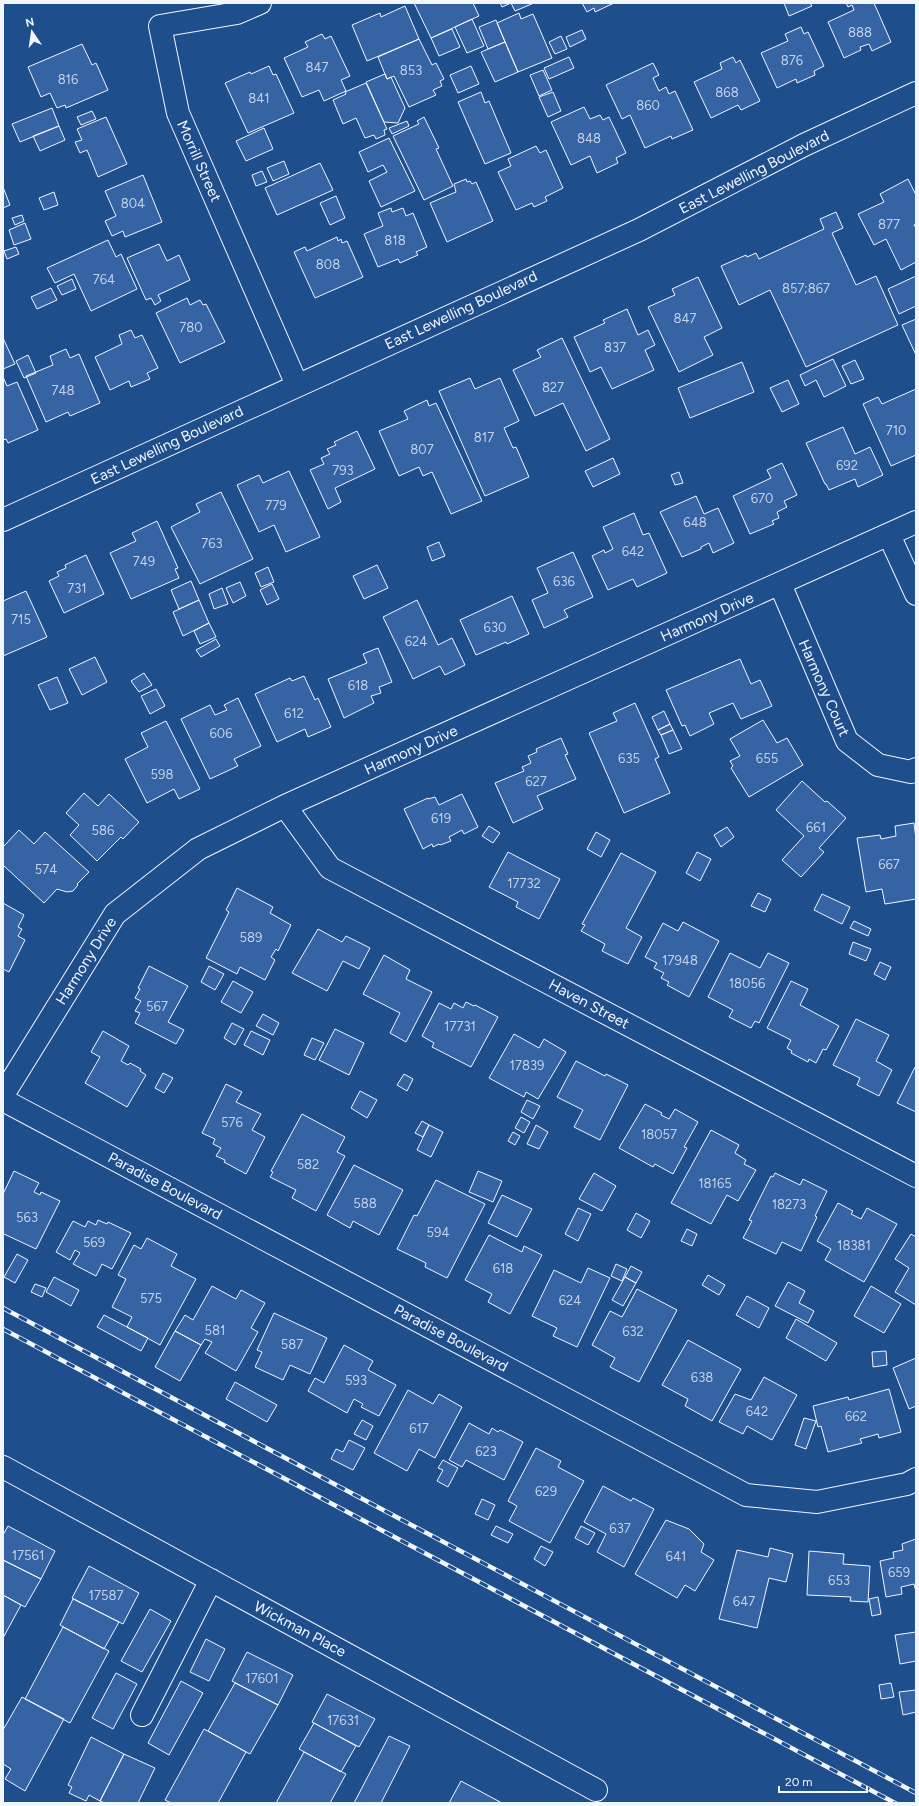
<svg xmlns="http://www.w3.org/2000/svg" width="919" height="1806" font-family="Figtree,sans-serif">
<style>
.building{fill:#3563a3;stroke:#f2f6ff}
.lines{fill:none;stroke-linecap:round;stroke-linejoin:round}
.minor-casing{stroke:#f2f6ff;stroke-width:24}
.major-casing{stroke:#f2f6ff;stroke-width:24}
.minor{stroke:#1f4e8c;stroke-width:22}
.major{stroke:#1f4e8c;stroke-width:22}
.rail-casing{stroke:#f2f6ff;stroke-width:4.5}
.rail{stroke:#1f4e8c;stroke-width:3;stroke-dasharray:9;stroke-linecap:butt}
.labels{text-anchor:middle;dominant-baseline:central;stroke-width:3;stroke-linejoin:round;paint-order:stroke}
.number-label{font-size:13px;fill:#c3d1e8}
.street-label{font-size:15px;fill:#f2f6ff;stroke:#1f4e8c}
</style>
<rect width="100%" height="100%" fill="#1f4e8c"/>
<!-- building -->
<path class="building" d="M414,3H473L479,16L431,38Z
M500,3H534L515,11L511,3L502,7Z
M582,3H614L595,12L594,8L587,12Z
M784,3H810L812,6L789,16Z
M846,3H874L891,42L872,51L869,44L860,47L861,50L844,58L828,22L854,10L852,5L848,7Z
M405,6L419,39L367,61L352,25L380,13L381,17Z
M519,13L521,19L533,14L552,58L518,72L497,23Z
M472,19L484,46L467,53L455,27Z
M496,20L505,42L488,49L479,27Z
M801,27L804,34L808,32L824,66L814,71L815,75L797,83L796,79L777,88L761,53L788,41L785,34Z
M452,29L460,47L439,56L431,38Z
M582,30L586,39L570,47L566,37Z
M322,34L325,39L331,36L350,76L341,80L346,91L324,101L319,90L302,97L284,58L308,47L305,42Z
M561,36L567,49L555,54L549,42Z
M419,39L432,65L436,63L444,79L440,81L442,86L433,90L436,95L409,107L394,76L387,79L378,57Z
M505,42L518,72L495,82L481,52Z
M82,44L92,65L96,63L108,90L66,108L65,105L57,108L50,93L41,97L28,67Z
M569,57L574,68L549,79L544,68Z
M733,57L736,63L740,60L760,101L741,110L738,105L711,118L694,82L722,69L720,63Z
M653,63L659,75L653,78L659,91L666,87L669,94L675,91L693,130L672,139L671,136L645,148L630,115L622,119L606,85Z
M269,66L273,75L276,74L294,113L248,133L225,83L250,72L251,74Z
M471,66L479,84L458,93L450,75Z
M543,70L552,90L539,96L530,75Z
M385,74L387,79L391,77L405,108L398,123L384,122L366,82Z
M366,83L387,129L384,130L385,135L376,139L374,135L365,138L356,118L343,124L333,100L346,94L345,92Z
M481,92L485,103L489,101L511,153L485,164L458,102Z
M553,92L561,111L548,117L539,97Z
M584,107L590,119L600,115L603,120L609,117L626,153L616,158L618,163L597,173L590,156L571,165L551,122Z
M52,108L59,126L20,142L12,124Z
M92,111L96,119L81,125L77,117Z
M106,117L127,164L98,177L87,150L80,153L75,142L82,140L77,129Z
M424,117L439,148L436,149L453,186L424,200L393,136L419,124L417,121Z
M407,121L409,126L392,134L389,128Z
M59,126L65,140L40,151L33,136Z
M264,128L273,149L246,161L236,141Z
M389,138L415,191L381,207L369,181L387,172L383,165L368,172L359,152Z
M536,146L540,153L546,150L563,188L545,197L547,201L534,207L532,203L516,210L498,172L511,166L508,159Z
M284,161L289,174L273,181L267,168Z
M320,163L333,190L277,215L265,188Z
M262,171L267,182L256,186L252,175Z
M143,175L162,222L125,237L123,231L112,236L105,221L116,216L105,191Z
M466,179L467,182L470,181L472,184L476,182L493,221L447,242L430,203L456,192L454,184Z
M908,179L916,195V224L914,225L916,228V262L901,270L886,239L874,245L858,214L884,202L880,194Z
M3,187L10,205L3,208Z
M54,192L58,205L44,210L39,198Z
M336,196L345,218L330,225L320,203Z
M391,208L392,212L403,208L406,216L413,213L427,247L416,252L418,255L400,263L398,259L378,267L364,234L383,226L378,213Z
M836,212L843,228L832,233L856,285L876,276L898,325L806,367L770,290L739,305L721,266L746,255L747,257L756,253L759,259L824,229L820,219Z
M22,215L24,221L15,225L12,218Z
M25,223L31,239L14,245L9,230Z
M337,237L338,241L341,239L342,243L347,241L363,277L315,298L294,252L305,247L307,251Z
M108,240L116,257L121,254L137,289L91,311L74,274L55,283L47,268Z
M159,244L167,261L179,255L190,280L158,295L161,301L155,305L151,298L146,300L127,258Z
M16,247L19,254L7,259L4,251Z
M916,276V306L899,314L888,289Z
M698,277L722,328L704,337L713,355L679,372L648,307L675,295L672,289Z
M72,279L76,289L62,295L57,286Z
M51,288L57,300L37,309L31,297Z
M187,298L190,305L200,300L203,305L206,304L225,342L180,363L156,313Z
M627,309L638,335L648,330L655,345L645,350L654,370L612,389L601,367L590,372L574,337L605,323L603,320Z
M916,319V355L902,325Z
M131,330L135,338L142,335L158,368L147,373L150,379L131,387L129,381L110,390L95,357L122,344L119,335Z
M3,338L15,364L3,369Z
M562,338L610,439L586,451L563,403L535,416L513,370L541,357L537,350Z
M66,349L70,358L79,354L100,403L70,416L68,412L46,422L26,376L53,365L50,356Z
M28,355L36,373L24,378L16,361Z
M833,359L846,386L824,397L816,380L805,386L800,375Z
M855,360L864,379L851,384L842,366Z
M742,362L754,392L690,418L678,388Z
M3,377L7,386L17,382L38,430L8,443L6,439L3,440Z
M470,378L475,389L500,378L519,421L504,428L513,448L516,447L529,477L485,496L439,391Z
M788,380L799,404L782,412L770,388Z
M916,389V455L891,466L863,404L878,397L882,404Z
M427,400L429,406L436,403L482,501L451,514L432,472L423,476L419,467L399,476L379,431L408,419L404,411Z
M843,427L855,454L870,447L883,475L858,487L855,479L829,490L826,484H825L806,443Z
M357,431L375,469L335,488L341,502L328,509L310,470L324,464L321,458L330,454L327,449L336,445L334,442Z
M613,458L620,474L593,487L585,471Z
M782,463L797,495L784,501L787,507L777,512L779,518L772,521L774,524L750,534L733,496L771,478L767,470Z
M289,471L320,537L286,552L274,525L259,532L237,485L259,475L263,483Z
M679,472L683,483L675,485L671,475Z
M221,492L253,559L200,584L171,527L200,512L196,504Z
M696,496L704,514L718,508L734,543L713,553L709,543L701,547V549L682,557L660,512Z
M634,513L643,535L649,533L667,573L637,587L633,579L608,590L592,556L604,550L605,553L613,549L603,527Z
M157,521L178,568L175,569L179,578L131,599L110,553L136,541L132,533Z
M439,542L445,556L432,561L427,547Z
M573,552L593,597L564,610L568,617L544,628L532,600L548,593L537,568Z
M86,555L104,594L64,613L49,581L59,576L57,572L66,568L65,565Z
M377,565L388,588L364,599L353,576Z
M268,567L274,582L261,587L255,573Z
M191,581L199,600L179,609L171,590Z
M240,582L246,596L233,603L226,588Z
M272,584L279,599L267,605L260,590Z
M222,588L228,604L214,609L209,594Z
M26,591L47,637L3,656V601Z
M512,596L529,634L507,644L506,642L476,655L460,620Z
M199,600L209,623L183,636L173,612Z
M417,600L438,645L452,638L465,665L445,675L440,666L413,679L383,617Z
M209,623L216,637L200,644L194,631Z
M216,639L220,646L201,657L196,650Z
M378,648L392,682L379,687L381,693L371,696L374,703L344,718L328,679L367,663L363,654Z
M95,657L107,682L82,695L69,669Z
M740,659L751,684L760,680L772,706L741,719L733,703L709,713L714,724L690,736L685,725L682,726L666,690Z
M144,673L152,685L139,692L131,681Z
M304,676L315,700L318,698L331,727L308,737L305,729L277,742L255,694L290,678L292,681Z
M57,677L68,703L50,710L38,685Z
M156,689L165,706L150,714L141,696Z
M238,698L261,746L234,759L238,766L210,779L181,719L210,705L215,715L227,710L224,705Z
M635,703L659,757L655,759L670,793L624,813L589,733L617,721L613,713Z
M664,711L670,724L658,730L652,717Z
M763,720L777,743L787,738L803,765L749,797L731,768L733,766L730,761L740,756L730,739Z
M166,721L200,789L179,799L174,789L147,803L125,759L148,747L141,733Z
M670,724L673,730L661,735L658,730Z
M673,730L682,749L669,754L661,735Z
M561,738L568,754L565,755L576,779L537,796L543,809L513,823L495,783L524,771L522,767L531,763L528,756L537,752L536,749Z
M802,781L825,802L827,801L846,818L819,848L824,852L801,877L782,860L804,836L776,810Z
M84,793L98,806L109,794L139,822L123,839L121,837L97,861L70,835L79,825L66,813Z
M462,794L478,827L464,834L462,830L449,837L451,841L440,845L439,844L433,847L432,844L423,849L404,809L428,798V799L435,797L439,805Z
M914,823L916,839V899L885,904L882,889L866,892L857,838L880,835L881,839L896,836L895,826Z
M489,826L500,833L493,843L482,836Z
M727,827L734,837L721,847L714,835Z
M19,830L34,844L45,832L89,872L77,884L78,885L73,891L67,892L57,889L44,903L3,865V847Z
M596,832L610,840L601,857L587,849Z
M508,852L560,879L539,919L516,907L518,902L489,887Z
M697,852L711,859L700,881L686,873Z
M621,853L656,872L626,928L642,937L628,964L602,951L605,944L581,931L585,925L582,924Z
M237,888L273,907L270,913L291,925L278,951L276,949L271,957L275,960L265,980L240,967L237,974L206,958L229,912L226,910Z
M758,893L771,899L765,912L751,906Z
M822,894L850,907L842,924L814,910Z
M3,903L24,915L18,927L22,929L18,936L25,940L9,972L3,969Z
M854,921L871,929L868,936L850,928Z
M683,922L719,941L689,997L667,985L669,982L661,978L664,973L654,968L657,963L645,957L663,923L678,931Z
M318,929L342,942L346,936L370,948L359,969L343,961L327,991L292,973Z
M853,942L871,949L866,961L849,954Z
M730,953L760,968L768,953L789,963L759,1023L755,1021L751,1028L729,1017L733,1010L708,997Z
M384,955L410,970L406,979L432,992L406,1042L390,1033L400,1013L363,994Z
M880,962L891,967L885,980L874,974Z
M149,966L188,986L168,1022L184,1030L176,1044L135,1023L140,1013L135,1011L141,1001L135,998L140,989L138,988Z
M209,966L224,974L215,990L201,982Z
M233,981L253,992L241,1013L221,1002Z
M791,981L808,989L800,1005L839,1026L826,1050L823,1049L816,1063L809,1059L808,1062L791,1053L792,1051L787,1048L791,1040L767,1028Z
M466,1002L474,1006L475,1005L498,1017L471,1067L432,1047L434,1043L422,1036L439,1003L451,1009L454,1003L463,1008Z
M263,1014L279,1023L273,1035L256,1026Z
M856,1019L889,1035L876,1061L892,1070L879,1096L857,1085L860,1078L833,1065Z
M232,1023L244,1029L235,1045L224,1038Z
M335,1029L364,1043L349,1075L319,1060Z
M103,1031L129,1046L121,1061L128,1065L130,1063L141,1069L140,1071L146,1075L127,1107L85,1083L100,1057L91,1052Z
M251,1031L270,1040L263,1055L244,1045Z
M514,1034L539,1048L544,1039L566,1052L538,1099L526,1092L524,1097L489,1078Z
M312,1038L324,1043L315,1060L304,1055Z
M576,1061L605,1076L606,1074L628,1085L600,1140L574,1127L583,1110L557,1097Z
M915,1067L916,1068V1112L897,1103Z
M163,1073L173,1078L164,1093L155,1088Z
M404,1074L413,1079L407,1091L397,1085Z
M226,1084L242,1092L236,1102L261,1114L252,1130L265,1137L246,1174L224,1162L225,1160L216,1156L221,1148L213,1144L215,1139L202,1133Z
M360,1091L377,1100L367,1118L351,1108Z
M527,1100L540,1106L533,1119L521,1112Z
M645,1104L662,1113L661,1115L669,1119L675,1109L698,1122L684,1147L687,1148L673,1174L655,1164L653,1167L619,1148Z
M302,1114L345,1137L337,1152L345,1156L316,1211L292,1198L296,1190L270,1177L273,1172L271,1171Z
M521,1117L530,1122L524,1133L515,1128Z
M422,1121L429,1125L423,1137L415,1133Z
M429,1125L443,1132L431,1157L417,1150Z
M536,1125L548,1132L539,1149L527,1144Z
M711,1130L739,1145L735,1153L746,1160L744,1164L756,1170L738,1201L727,1195L711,1224L671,1203Z
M513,1132L520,1136L515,1145L508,1141Z
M354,1165L403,1190L379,1235L353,1221L350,1228L327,1215Z
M14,1171L39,1183L34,1192L40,1195L41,1192L60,1201L36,1249L4,1234L3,1235V1194Z
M478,1171L502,1181L493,1202L469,1192Z
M594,1173L616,1186L602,1211L579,1199Z
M775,1173L800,1185L803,1179L827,1191L815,1216L817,1217L801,1251L782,1242L776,1254L743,1238L752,1221L749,1220L771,1176L773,1177Z
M436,1180L485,1204L447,1278L425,1267L426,1263L397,1249L414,1215L417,1216Z
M502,1195L532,1209L517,1237L488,1223Z
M838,1203L853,1211L851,1214L861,1219L867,1208L897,1224L864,1282L825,1260L831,1249L817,1241Z
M578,1208L591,1214L578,1241L565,1234Z
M636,1213L650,1221L641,1238L627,1230Z
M98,1220L107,1224L108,1222L131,1233L112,1269L102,1264L96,1276L73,1264L80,1253L75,1250L70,1260L56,1252L73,1221L85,1227L88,1221L96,1225Z
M687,1229L697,1234L692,1246L681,1241Z
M911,1234L916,1237V1305L895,1292L909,1268L895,1259Z
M489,1235L522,1252L524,1246L542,1255L510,1314L488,1302L492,1294L465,1280Z
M147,1238L177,1254L171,1266L196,1279L160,1345L127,1327L132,1317L112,1307L126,1279L118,1275L134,1245L141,1249Z
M17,1254L28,1260L15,1283L4,1277Z
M616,1264L627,1269L622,1281L611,1276Z
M631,1266L642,1272L636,1283L625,1277Z
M588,1268L610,1278L577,1347L553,1336L557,1328L532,1316L554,1270L581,1283Z
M708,1275L725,1285L719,1295L702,1285Z
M54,1277L79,1290L71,1306L46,1292Z
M625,1277L636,1283L623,1306L612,1300Z
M788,1282L805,1291L799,1303L814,1311L808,1323L775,1306Z
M35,1284L46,1288L42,1297L31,1292Z
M212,1286L236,1299L241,1290L265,1303L251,1328L258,1332L236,1371L205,1353L212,1342L205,1339L201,1345L175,1331L185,1315L193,1320Z
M871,1286L901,1304L884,1333L854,1316Z
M637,1289L677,1310L639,1382L610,1367L615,1358L592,1345L610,1311L622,1317Z
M747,1296L769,1308L759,1328L736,1315Z
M274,1313L327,1338L310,1374L290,1365L283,1380L255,1367L262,1352L257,1350Z
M104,1315L148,1338L141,1351L97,1327Z
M796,1319L837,1343L826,1361L786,1338Z
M175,1331L201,1345L180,1381L155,1367Z
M688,1340L741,1369L712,1421L685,1406L688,1399L662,1385Z
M344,1345L373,1361L368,1370L396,1385L379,1416L361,1407L363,1404L354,1399L347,1413L308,1391L315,1378L324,1383Z
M886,1351L887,1365L873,1367L872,1352Z
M916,1358V1406L909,1409L893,1368Z
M764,1377L797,1395L772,1440L747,1426L743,1434L719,1422L735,1394L751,1400Z
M235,1382L277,1405L267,1422L226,1399Z
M889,1389L901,1432L879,1438L878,1434L860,1439L862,1443L828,1452L821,1426L818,1427L813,1406L848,1397L849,1400Z
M408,1390L433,1404L439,1394L462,1407L435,1458L419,1449L407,1471L374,1453Z
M804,1418L816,1421L806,1449L795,1445Z
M362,1420L373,1426L366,1440L354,1434Z
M469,1423L489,1434L492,1428L498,1432L500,1430L523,1442L504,1480L466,1460L462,1467L449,1460Z
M349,1440L365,1448L353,1470L331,1459L336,1449L343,1452Z
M536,1448L561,1461L558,1467L584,1481L550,1543L509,1521L517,1506L508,1501Z
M443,1460L458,1468L448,1487L437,1481L443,1470L438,1468Z
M603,1486L631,1501L633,1498L654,1509L624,1567L597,1552L606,1534L584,1522Z
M482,1499L495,1505L488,1520L475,1514Z
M666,1520L689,1529L704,1544L701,1552L714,1560L695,1591L685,1585L677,1598L635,1574Z
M8,1526L55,1551L41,1579L3,1560V1535Z
M496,1526L513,1534L508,1543L491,1535Z
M581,1526L595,1533L588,1545L575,1538Z
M916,1539V1592L914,1584L901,1587L902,1594L886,1597L880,1561L894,1558L893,1552L903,1550L902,1544Z
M541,1546L553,1552L545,1566L534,1559Z
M770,1548L793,1554L786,1582L769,1578L757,1628L719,1619L737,1550L768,1557Z
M809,1551L844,1554L843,1564L870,1566L868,1602L850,1601L851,1597L807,1595Z
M3,1560L41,1579L25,1607L3,1595Z
M89,1566L139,1593L123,1624L72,1598Z
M3,1595L21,1605L3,1638Z
M878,1597L881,1614L872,1616L869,1599Z
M73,1599L119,1622L104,1649L60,1625Z
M150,1609L171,1621L142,1672L121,1661Z
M63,1627L109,1651L70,1723L25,1699Z
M916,1632V1661L900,1664L895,1635Z
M206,1639L225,1649L209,1681L190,1672Z
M247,1652L293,1675L278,1705L232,1681Z
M116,1673L137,1684L113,1729L92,1718Z
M181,1681L203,1693L169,1755L148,1743Z
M235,1683L278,1705L250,1754L208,1731Z
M891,1683L894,1697L881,1699L879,1685Z
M916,1690V1712L903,1715L899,1692Z
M327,1694L375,1719L359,1747L312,1722Z
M22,1697L64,1719L25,1791L5,1779L11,1769L3,1764V1730Z
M314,1723L356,1746L341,1772L299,1749Z
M204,1729L246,1752L218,1803H171L165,1800Z
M389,1736L410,1746L381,1803H354Z
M91,1737L124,1754L100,1801L89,1795L86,1801L69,1793L72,1787L68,1785Z
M304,1752L346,1774L330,1803H276Z
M124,1754L155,1768L138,1803H105L100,1801Z
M461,1781L502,1803H449Z"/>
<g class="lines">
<defs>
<path id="minor" d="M260,3L237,13L160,26L178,113L297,385
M889,535L916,594
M780,584L847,741L878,765L911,772L916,769
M285,806L330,868L916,1176
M3,1095L115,914L198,849L285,806L916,522
M3,1100L746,1495L817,1502L907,1484L916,1479
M3,1467L596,1790
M142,1715L211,1580"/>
<path id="major" d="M3,520L639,230L804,145L916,93"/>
</defs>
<!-- minor casing -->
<use href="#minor" class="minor-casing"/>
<!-- major casing -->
<use href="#major" class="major-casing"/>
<!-- minor -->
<use href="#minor" class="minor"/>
<!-- major -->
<use href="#major" class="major"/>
<defs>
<path id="rail" d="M3,1308L916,1793
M3,1329L895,1803"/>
</defs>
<!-- rail casing -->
<use href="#rail" class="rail-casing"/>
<!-- rail -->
<use href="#rail" class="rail"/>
</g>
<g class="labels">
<!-- number labels -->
<g class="number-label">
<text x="860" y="32">888</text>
<text x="792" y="60">876</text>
<text x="317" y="67">847</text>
<text x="411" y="70">853</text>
<text x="68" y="79">816</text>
<text x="727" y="92">868</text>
<text x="259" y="98">841</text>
<text x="648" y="105">860</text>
<text x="589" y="138">848</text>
<text x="133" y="203">804</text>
<text x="889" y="224">877</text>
<text x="395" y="240">818</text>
<text x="328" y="264">808</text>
<text x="104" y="279">764</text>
<text x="806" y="288">857;867</text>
<text x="685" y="318">847</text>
<text x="191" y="327">780</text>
<text x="615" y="347">837</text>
<text x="553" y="387">827</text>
<text x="63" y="390">748</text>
<text x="896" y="430">710</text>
<text x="484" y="437">817</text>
<text x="422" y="449">807</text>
<text x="847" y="465">692</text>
<text x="343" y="470">793</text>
<text x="762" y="498">670</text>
<text x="276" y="505">779</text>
<text x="695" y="522">648</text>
<text x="212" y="543">763</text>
<text x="633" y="551">642</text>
<text x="144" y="561">749</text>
<text x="564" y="581">636</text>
<text x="77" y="588">731</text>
<text x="21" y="619">715</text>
<text x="495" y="627">630</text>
<text x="416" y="641">624</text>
<text x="358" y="685">618</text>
<text x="294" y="713">612</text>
<text x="221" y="733">606</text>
<text x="629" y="758">635</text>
<text x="767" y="758">655</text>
<text x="162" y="774">598</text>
<text x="536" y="781">627</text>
<text x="441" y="818">619</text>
<text x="816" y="827">661</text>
<text x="103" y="830">586</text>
<text x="889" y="864">667</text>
<text x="46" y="869">574</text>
<text x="524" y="883">17732</text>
<text x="251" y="937">589</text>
<text x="680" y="960">17948</text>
<text x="747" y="983">18056</text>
<text x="157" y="1006">567</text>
<text x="460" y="1026">17731</text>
<text x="527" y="1065">17839</text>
<text x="232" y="1122">576</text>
<text x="659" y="1134">18057</text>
<text x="308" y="1164">582</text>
<text x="715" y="1183">18165</text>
<text x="365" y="1203">588</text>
<text x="789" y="1204">18273</text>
<text x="27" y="1217">563</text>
<text x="438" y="1232">594</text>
<text x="94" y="1242">569</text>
<text x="854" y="1245">18381</text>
<text x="503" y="1268">618</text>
<text x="151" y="1298">575</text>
<text x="570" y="1300">624</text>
<text x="215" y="1330">581</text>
<text x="633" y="1331">632</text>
<text x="292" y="1344">587</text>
<text x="702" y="1377">638</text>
<text x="356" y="1380">593</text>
<text x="757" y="1411">642</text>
<text x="856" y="1416">662</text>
<text x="419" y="1428">617</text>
<text x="486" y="1451">623</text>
<text x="546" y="1491">629</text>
<text x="620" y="1528">637</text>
<text x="28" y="1555">17561</text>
<text x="676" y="1556">641</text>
<text x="899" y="1572">659</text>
<text x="839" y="1580">653</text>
<text x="106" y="1595">17587</text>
<text x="744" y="1601">647</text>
<text x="262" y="1678">17601</text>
<text x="343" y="1720">17631</text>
</g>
<!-- street labels -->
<g class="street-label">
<text transform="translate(199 161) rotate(66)">Morrill Street</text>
<text transform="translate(754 172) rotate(-27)">East Lewelling Boulevard</text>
<text transform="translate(461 310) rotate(-25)">East Lewelling Boulevard</text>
<text transform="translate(167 445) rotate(-25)">East Lewelling Boulevard</text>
<text transform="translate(707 617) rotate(-24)">Harmony Drive</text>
<text transform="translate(824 688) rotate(66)">Harmony Court</text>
<text transform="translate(411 750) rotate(-24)">Harmony Drive</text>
<text transform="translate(86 961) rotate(-58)">Harmony Drive</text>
<text transform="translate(589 1004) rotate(28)">Haven Street</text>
<text transform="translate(165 1186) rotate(28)">Paradise Boulevard</text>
<text transform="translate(451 1338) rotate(28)">Paradise Boulevard</text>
<text transform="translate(300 1629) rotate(28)">Wickman Place</text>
</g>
</g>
<!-- border -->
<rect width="919" height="1806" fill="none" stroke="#f2f6ff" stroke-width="8"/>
<!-- north arrow -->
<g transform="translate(32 32) rotate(347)" stroke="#1f4e8c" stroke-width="3" paint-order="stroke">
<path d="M0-3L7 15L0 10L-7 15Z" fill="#f2f6ff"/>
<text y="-6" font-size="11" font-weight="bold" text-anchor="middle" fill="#f2f6ff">N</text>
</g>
<!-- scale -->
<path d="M779 1786v6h88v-6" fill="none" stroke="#f2f6ff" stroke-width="2"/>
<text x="785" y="1786" font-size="12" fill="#f2f6ff" stroke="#1f4e8c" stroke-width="3" paint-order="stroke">20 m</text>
</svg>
